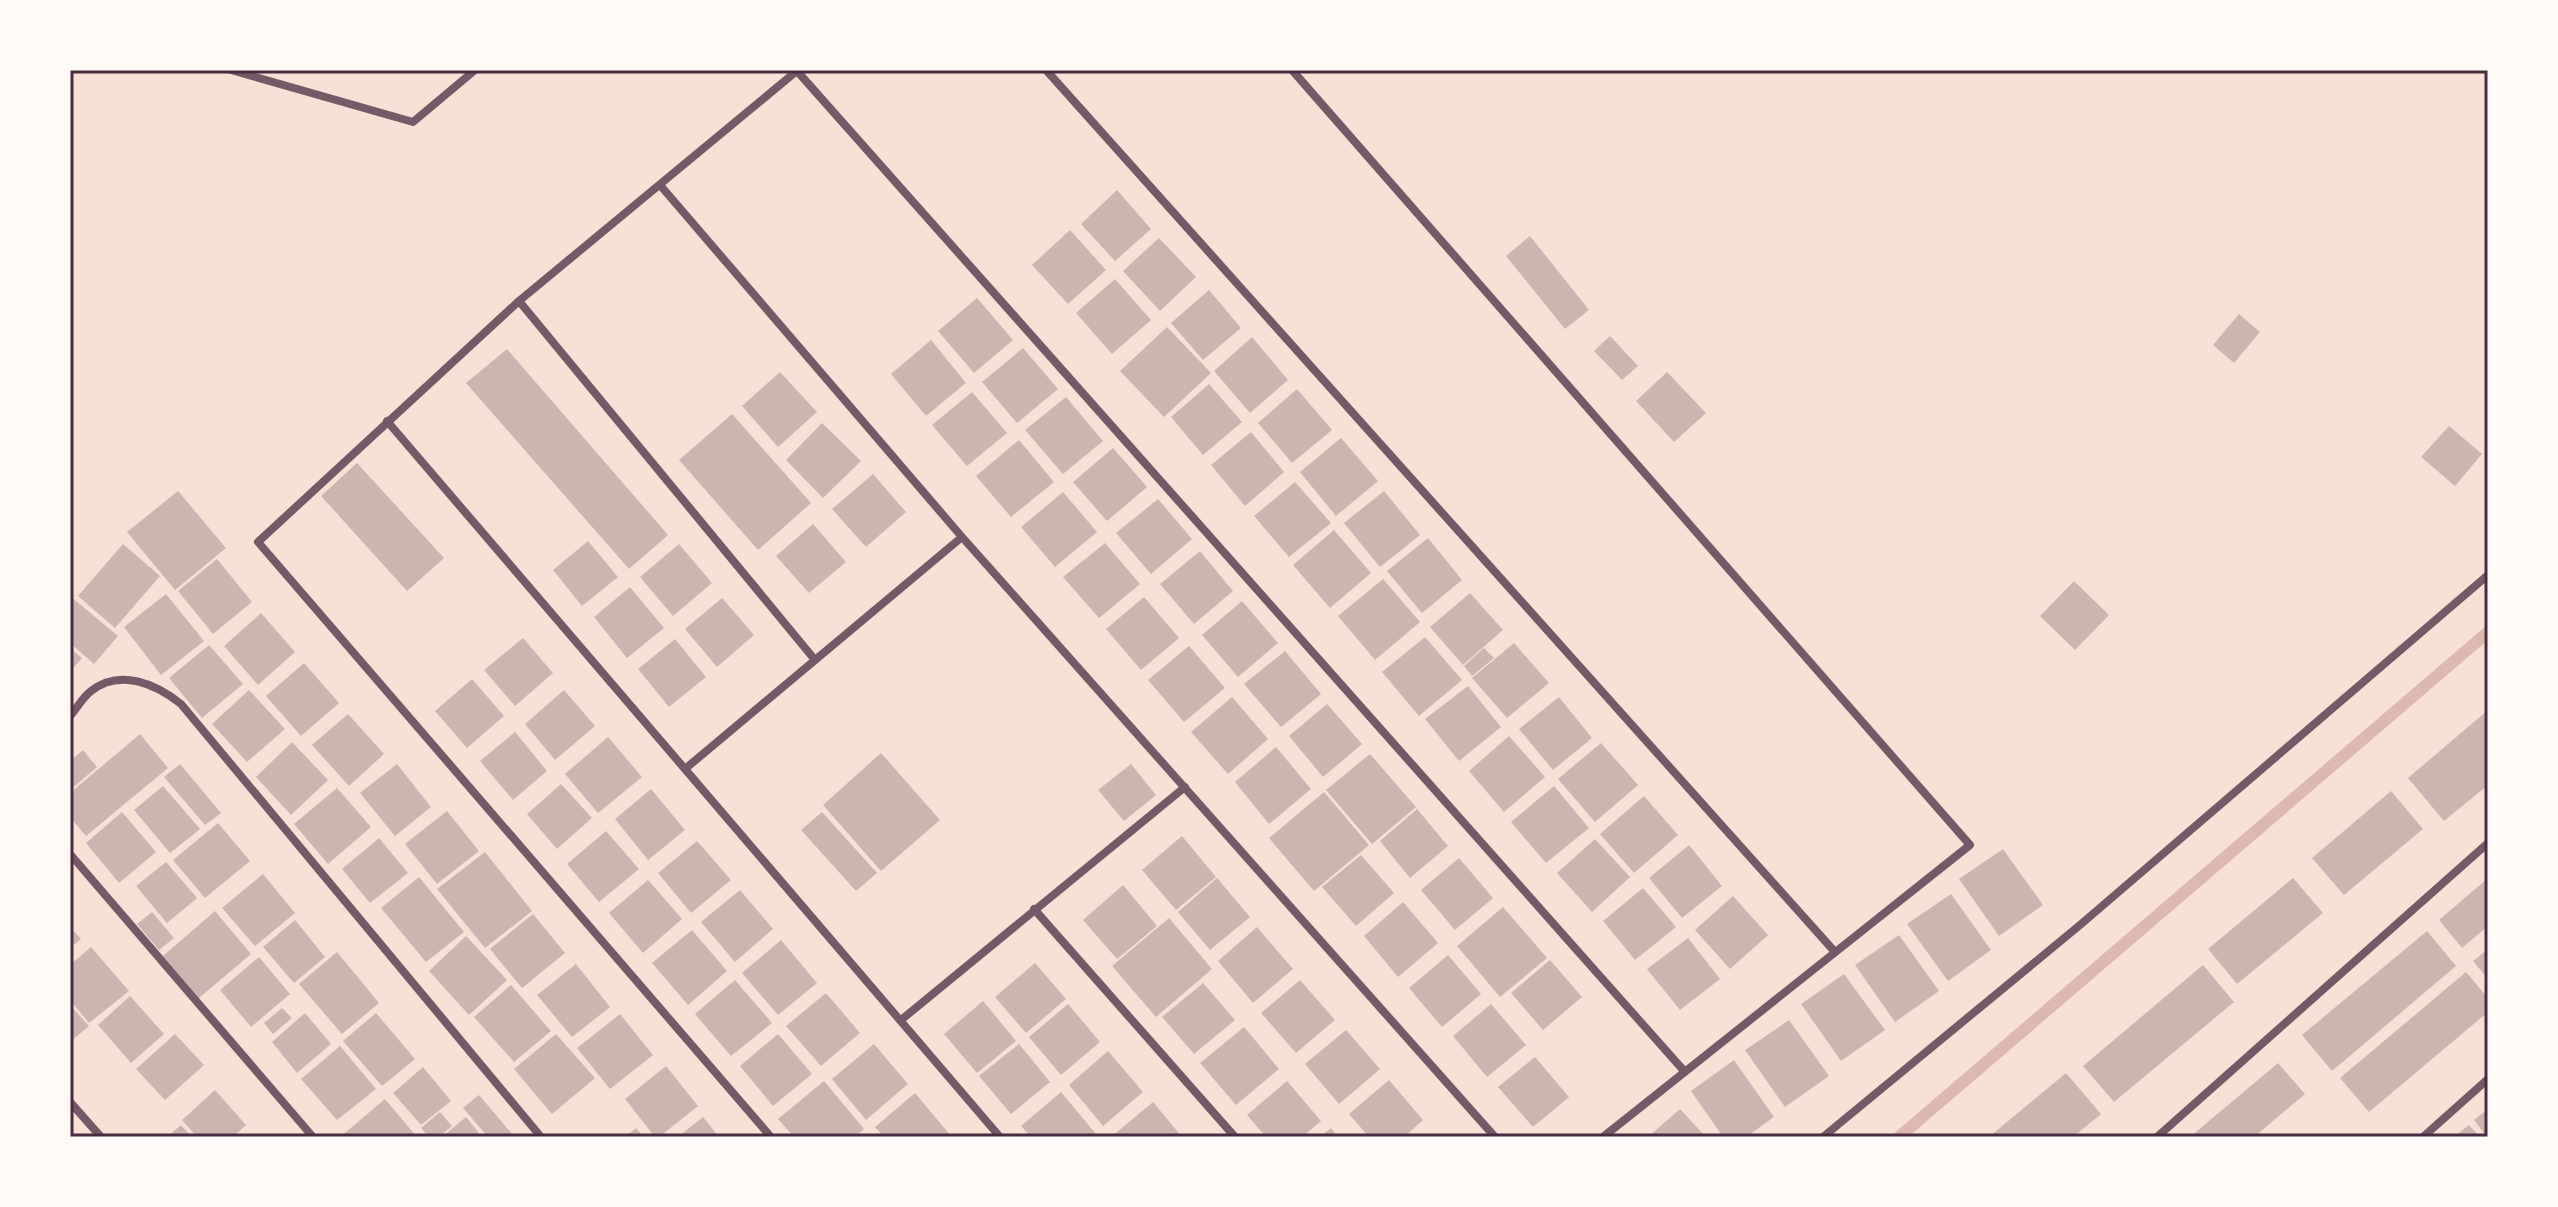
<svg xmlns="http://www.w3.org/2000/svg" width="2558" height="1207" font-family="Barlow,sans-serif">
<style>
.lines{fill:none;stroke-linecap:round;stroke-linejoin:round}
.stream{stroke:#dcb8b0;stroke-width:12}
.building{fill:#ccb4b1}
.minor{stroke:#755966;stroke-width:8}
.neatline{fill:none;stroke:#4a2c40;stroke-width:3}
</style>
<rect width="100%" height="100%" fill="#f7e1d7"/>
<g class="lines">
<!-- stream -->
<path class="stream" d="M1899,1137L2488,632"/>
</g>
<!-- building -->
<path class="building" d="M1117,190L1151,229L1115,261L1081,224Z
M1070,230L1106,270L1068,304L1032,265Z
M1530,236L1589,310L1565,329L1506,256Z
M1159,238L1196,277L1160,311L1123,271Z
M1115,279L1151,320L1112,354L1076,313Z
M1209,290L1241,328L1203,360L1171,323Z
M977,298L1013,340L974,373L938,331Z
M2239,314L2260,332L2234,363L2213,345Z
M1167,327L1211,373L1164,417L1120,371Z
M1610,336L1638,366L1622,380L1594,351Z
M1252,337L1288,380L1250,413L1214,371Z
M931,340L966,383L926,416L891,374Z
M1023,348L1058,389L1017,423L982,382Z
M507,349L668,535L629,569L466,383Z
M780,372L817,412L778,447L742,406Z
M1667,372L1706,413L1674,442L1636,401Z
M1209,384L1242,422L1203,455L1171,417Z
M1297,389L1332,430L1292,463L1258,423Z
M972,392L1007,433L967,466L932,425Z
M1066,397L1103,441L1063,474L1025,430Z
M732,414L811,503L758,550L679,460Z
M822,423L861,461L823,498L786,460Z
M2449,426L2482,454L2455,486L2421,457Z
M1251,432L1284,472L1245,506L1211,465Z
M1341,438L1378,481L1336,516L1300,472Z
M1019,440L1054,482L1011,517L976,476Z
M1113,448L1147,487L1107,521L1073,482Z
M357,463L444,558L407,591L321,496Z
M873,474L906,512L866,547L832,509Z
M1295,482L1331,523L1289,557L1254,516Z
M178,491L226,548L175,590L127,532Z
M1384,491L1420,535L1380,567L1344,523Z
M1063,492L1097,532L1055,567L1021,527Z
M1158,499L1192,539L1151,574L1116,533Z
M813,524L846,562L809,593L776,556Z
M1334,530L1371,573L1330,608L1293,565Z
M1428,538L1462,580L1422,613L1387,571Z
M588,541L618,577L582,606L553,570Z
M1105,543L1140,584L1099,618L1063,577Z
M123,544L160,576L115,628L78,596Z
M679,544L712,583L673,616L640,577Z
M1200,551L1233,591L1194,624L1160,584Z
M217,559L252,602L213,634L178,591Z
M1383,579L1420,622L1375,660L1338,616Z
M2074,581L2109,615L2075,650L2040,616Z
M630,587L664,628L627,658L594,617Z
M1470,593L1503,630L1463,665L1430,627Z
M166,594L204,641L161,675L124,627Z
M70,596L118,636L94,664L70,643Z
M1144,597L1179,638L1141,670L1106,629Z
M722,598L754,635L717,667L685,629Z
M1242,601L1278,643L1238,677L1202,635Z
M261,613L295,652L258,685L224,646Z
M1425,637L1462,680L1419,716L1382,672Z
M523,638L553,673L515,706L484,670Z
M675,639L706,677L669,707L638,669Z
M1514,643L1549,683L1507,718L1472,678Z
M209,645L243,684L202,718L169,678Z
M1189,646L1225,688L1184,722L1148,680Z
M70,648L82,658L70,672Z
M1484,648L1494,658L1472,676L1464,666Z
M1285,651L1321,694L1281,727L1244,684Z
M304,663L339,703L301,736L266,696Z
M472,679L504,716L467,748L435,711Z
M1468,686L1501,727L1459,761L1425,719Z
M249,690L285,729L247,762L212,724Z
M564,690L595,726L555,760L525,724Z
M1232,697L1268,739L1228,774L1191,732Z
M1559,697L1592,738L1553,770L1519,729Z
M1327,704L1362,744L1323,777L1289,736Z
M2488,710V785L2444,821L2408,778Z
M348,714L384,754L349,786L312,745Z
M515,732L547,771L513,800L480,761Z
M140,734L168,768L86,836L70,817V793Z
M1509,736L1545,777L1504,812L1469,771Z
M608,737L642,777L598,813L565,774Z
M292,742L328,780L291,815L256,777Z
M1601,743L1638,785L1595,822L1558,779Z
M1276,747L1311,789L1269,824L1235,782Z
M83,750L97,767L70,790V761Z
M881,753L940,820L881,871L823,805Z
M1370,754L1416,807L1372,844L1326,790Z
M180,764L221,813L205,825L164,777Z
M397,764L431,807L395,836L360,793Z
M1131,764L1156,795L1124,821L1098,790Z
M561,784L592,818L557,849L527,814Z
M163,786L200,829L170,853L134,810Z
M1554,786L1589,828L1546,863L1511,822Z
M337,788L371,827L328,864L294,824Z
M651,789L685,830L648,860L615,819Z
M2391,791L2423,829L2344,895L2312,858Z
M1324,792L1369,845L1314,891L1269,838Z
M1644,796L1678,835L1634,873L1600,834Z
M1417,809L1448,846L1410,878L1380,841Z
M447,811L479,851L437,884L405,844Z
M122,812L156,852L119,883L86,843Z
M822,812L877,873L856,891L801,830Z
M218,823L250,861L205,898L173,860Z
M606,831L639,869L599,902L567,864Z
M1182,836L1216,877L1176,910L1142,870Z
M379,838L408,873L370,903L342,869Z
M1595,839L1630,877L1592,912L1557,873Z
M697,841L731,880L691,913L658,873Z
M1689,845L1722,886L1682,918L1649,878Z
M2003,849L2043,905L1999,936L1959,879Z
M485,852L532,911L485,948L437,889Z
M1361,855L1394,893L1356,926L1322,887Z
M1459,858L1493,898L1455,930L1421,890Z
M166,862L197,898L167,923L136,886Z
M263,874L295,913L255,946L222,908Z
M419,877L464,932L426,962L381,908Z
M1217,878L1250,917L1210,950L1178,912Z
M2293,878L2323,913L2237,984L2208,949Z
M2488,878V926L2462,948L2439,920Z
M648,880L682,919L643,953L609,913Z
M1123,885L1157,926L1117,959L1083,920Z
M1643,888L1676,927L1635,960L1603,921Z
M740,890L773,929L735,962L701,922Z
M1951,894L1991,950L1948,981L1907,924Z
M1733,896L1768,935L1730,969L1695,930Z
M1403,902L1438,943L1398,977L1364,936Z
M1503,907L1547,958L1500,997L1457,946Z
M215,911L251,954L199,998L163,956Z
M152,912L174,938L159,950L137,924Z
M533,914L565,953L522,988L490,949Z
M1169,918L1212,969L1156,1017L1112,966Z
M295,920L325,957L294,983L263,947Z
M70,927L81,939L70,948Z
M1257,927L1293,969L1253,1003L1218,961Z
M692,930L727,971L688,1005L652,963Z
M2427,931L2456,966L2332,1071L2302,1035Z
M1899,935L1939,991L1895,1022L1855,965Z
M466,936L507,980L469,1015L429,971Z
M1688,938L1720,979L1680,1010L1647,969Z
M781,940L817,983L778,1015L742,973Z
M91,947L129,991L89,1023L70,1000V965Z
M2488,949V979L2473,961Z
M337,952L379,1003L342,1034L299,984Z
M1448,955L1481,994L1442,1027L1409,988Z
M259,957L290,994L251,1027L220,990Z
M1550,960L1582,997L1543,1030L1511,993Z
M1035,963L1066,999L1026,1033L995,997Z
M576,964L610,1007L572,1037L537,995Z
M2203,965L2234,1002L2114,1102L2083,1066Z
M2466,972L2488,998V1012L2369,1112L2340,1078Z
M1844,974L1885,1030L1841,1061L1801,1004Z
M735,980L772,1023L731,1056L695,1014Z
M1300,980L1335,1020L1296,1053L1261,1013Z
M1203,983L1235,1020L1194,1054L1162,1017Z
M511,985L551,1031L514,1062L474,1017Z
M826,993L860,1033L821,1066L786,1026Z
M130,996L164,1034L131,1063L98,1025Z
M983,1001L1016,1041L977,1073L944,1034Z
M1068,1004L1100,1042L1061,1075L1029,1037Z
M1491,1004L1526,1045L1487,1077L1453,1036Z
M70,1005L89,1026L70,1042Z
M282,1008L292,1018L273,1034L264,1023Z
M305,1013L331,1044L297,1073L272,1042Z
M376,1013L415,1059L382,1086L343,1041Z
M620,1014L653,1055L610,1089L577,1048Z
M1789,1020L1829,1076L1785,1107L1745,1050Z
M1244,1027L1279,1069L1236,1105L1200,1063Z
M1346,1030L1380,1069L1339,1104L1305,1064Z
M175,1034L204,1065L165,1100L136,1069Z
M556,1034L595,1078L552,1114L514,1069Z
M778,1034L812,1074L773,1106L740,1066Z
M874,1044L908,1084L866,1120L832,1079Z
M1019,1044L1050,1082L1011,1114L979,1076Z
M340,1046L376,1089L337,1120L301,1079Z
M1108,1051L1143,1092L1103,1126L1069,1085Z
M1535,1057L1569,1097L1533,1127L1498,1087Z
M1734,1060L1774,1117L1746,1137H1723L1691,1091Z
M2278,1063L2305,1094L2254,1137H2190Z
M666,1066L698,1106L659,1137H655L625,1099Z
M423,1067L451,1101L421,1125L393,1093Z
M2066,1073L2101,1114L2073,1137H1989Z
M1389,1080L1423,1120L1404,1137H1369L1349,1114Z
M824,1081L864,1129L855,1137H794L778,1119Z
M1287,1081L1321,1121L1302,1137H1266L1247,1115Z
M215,1090L246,1125L233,1137H197L182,1120Z
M1061,1092L1096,1134L1092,1137H1031L1021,1126Z
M915,1093L951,1136L949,1137H884L875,1127Z
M479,1095L513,1135L488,1137L463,1108Z
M385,1099L417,1137H340Z
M1153,1102L1182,1137H1111Z
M1680,1109L1706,1137H1648Z
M2488,1109V1137H2487L2474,1120Z
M440,1112L452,1126L439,1137H429L421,1128Z
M466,1117L482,1137H442Z
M703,1117L719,1137H678Z
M181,1125L192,1137H167Z
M2469,1125L2480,1137H2454Z
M636,1128L644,1137H625Z
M1331,1128L1338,1137H1320Z"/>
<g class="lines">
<!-- minor -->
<path class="minor" d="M231,70L413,122L475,70
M1046,70L1835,952
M1292,70L1970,845L1603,1137
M797,71L1685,1072
M660,185L962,537L1495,1137
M519,301L815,660
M387,421L1000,1137
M70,716C77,708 83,697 91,691C120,668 156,684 181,704L541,1137
M685,769L962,537
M70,854L313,1137
M1034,909L1235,1137
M901,1020L1185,787
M70,1102L101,1137
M771,1137L258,542L519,301L798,70
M1823,1137L2080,925L2488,575
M2157,1137L2488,843
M2423,1137L2488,1079"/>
</g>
<!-- border -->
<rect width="2558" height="1207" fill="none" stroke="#fffaf5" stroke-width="144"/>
<rect x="72" y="72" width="2414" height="1063" class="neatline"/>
</svg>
